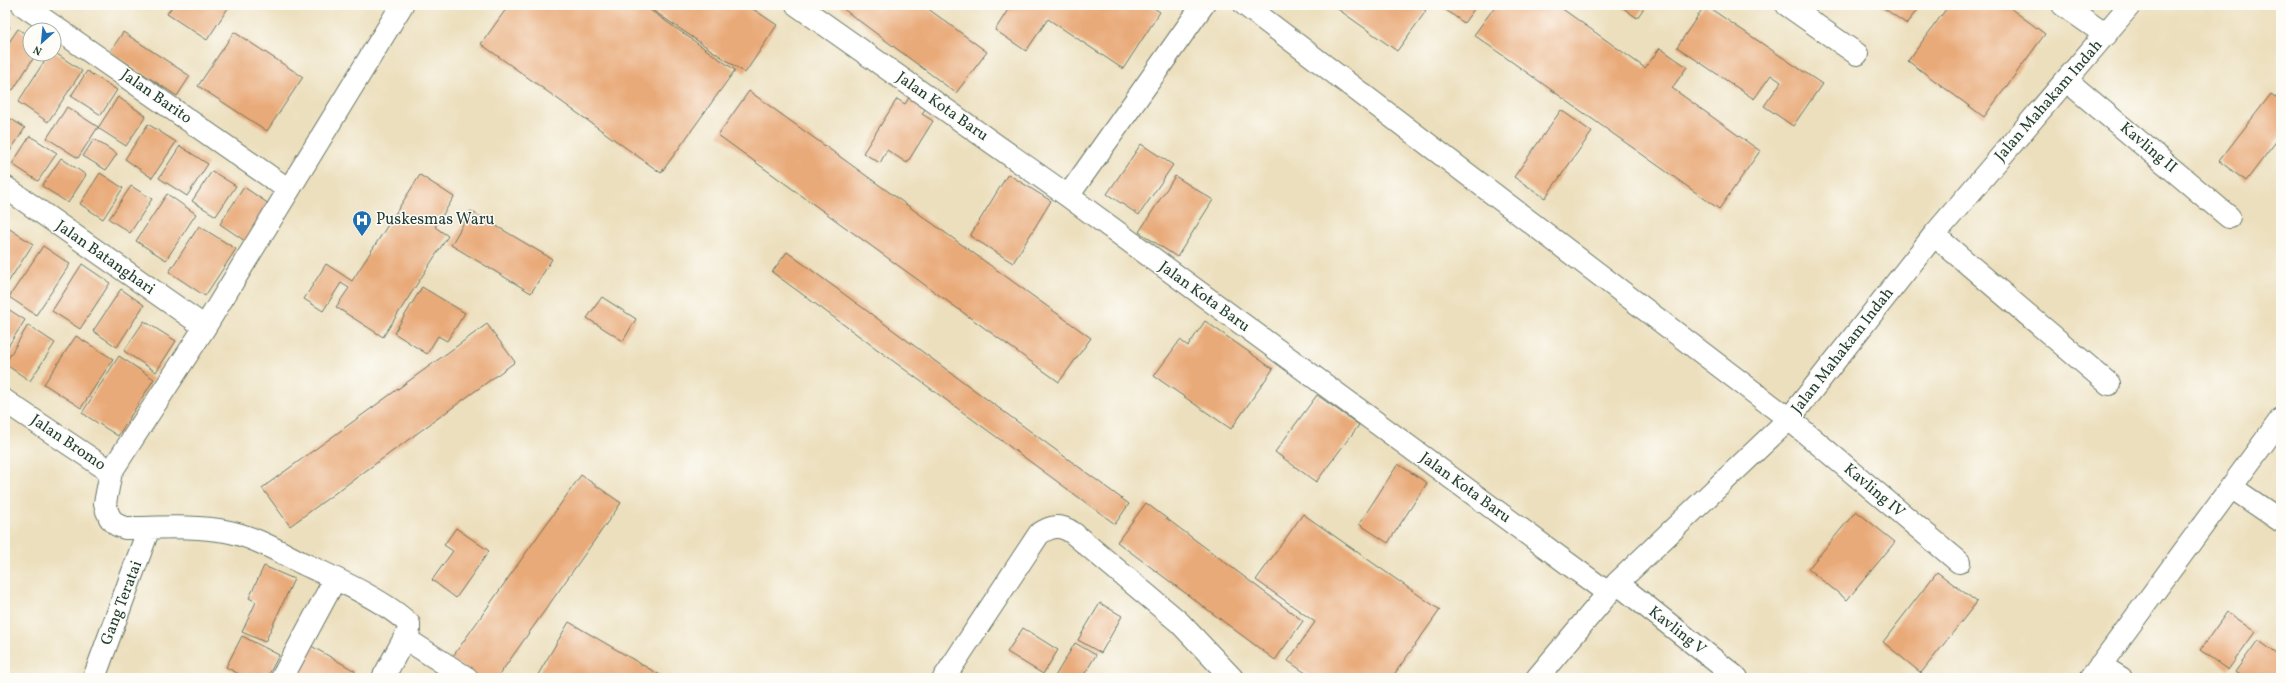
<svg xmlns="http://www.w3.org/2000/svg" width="2286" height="683" font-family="Vollkorn,serif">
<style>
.building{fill:#e9aa79}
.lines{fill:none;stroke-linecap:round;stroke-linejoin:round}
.minor-casing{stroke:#677664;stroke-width:24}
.minor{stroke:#fff;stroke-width:22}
.labels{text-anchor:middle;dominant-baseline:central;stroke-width:3;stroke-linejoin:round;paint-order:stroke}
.street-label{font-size:16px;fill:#1f3d34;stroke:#fdfcf7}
.poi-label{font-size:16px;fill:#1f3d34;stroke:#fdfcf7;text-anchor:start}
</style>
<rect width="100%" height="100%" fill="#fdfcf7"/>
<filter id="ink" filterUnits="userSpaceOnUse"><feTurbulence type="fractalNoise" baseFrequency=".025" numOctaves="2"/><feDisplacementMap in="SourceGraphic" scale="8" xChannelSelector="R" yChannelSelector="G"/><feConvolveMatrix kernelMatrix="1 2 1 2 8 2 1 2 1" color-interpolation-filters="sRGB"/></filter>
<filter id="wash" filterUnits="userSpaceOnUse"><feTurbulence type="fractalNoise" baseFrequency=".012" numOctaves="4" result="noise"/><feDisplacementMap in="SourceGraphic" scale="16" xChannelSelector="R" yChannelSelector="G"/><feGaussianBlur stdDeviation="0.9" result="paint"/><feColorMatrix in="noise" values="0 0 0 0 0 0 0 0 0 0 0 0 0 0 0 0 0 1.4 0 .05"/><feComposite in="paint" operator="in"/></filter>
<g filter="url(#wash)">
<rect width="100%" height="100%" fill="#ecdfbd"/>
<g id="blocks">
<!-- building -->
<path class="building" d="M173,5H230L207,40L167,14Z
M509,5H643L735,70L661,173L481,44Z
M645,5H747L777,25L745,73Z
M838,5H923L987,52L956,93Z
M1011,5H1149L1160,12L1123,69L1048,19L1026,51L995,30Z
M1332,5H1417L1426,11L1397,51Z
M1439,5H1477L1464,23Z
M1496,5H1557L1645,68L1660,48L1687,67L1672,88L1760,151L1719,209L1474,35Z
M1619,5H1646L1637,18Z
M1705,5L1822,84L1793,126L1764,106L1781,82L1771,75L1754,99L1677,47Z
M1879,5H1920L1907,24Z
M1949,5H2006L2045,34L1984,117L1908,61Z
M5,24L10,27L5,34Z
M18,29L30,37V54H36L13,90L5,85V48Z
M123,32L190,76L177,96L110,52Z
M234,32L303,77L267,131L198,86Z
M54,52L82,71L48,122L18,102L49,54H54Z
M87,71L117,90L101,115L71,96Z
M749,91L1091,338L1059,382L718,135Z
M2271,94L2281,101V135L2246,181L2219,161Z
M118,97L146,116L126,146L98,128Z
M909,98L925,109L922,114L933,121L907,163L887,150L880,163L863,153L897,99L905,104Z
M67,107L98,127L78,158L47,138Z
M1561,110L1592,132L1545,198L1514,177Z
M5,115L25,128L5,159Z
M148,124L176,142L152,178L125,159Z
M30,136L57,153L38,181L12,164Z
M94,139L117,154L106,170L83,156Z
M1141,144L1173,165L1139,215L1107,194Z
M180,146L208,164L187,196L159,178Z
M61,158L86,175L68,203L42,186Z
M212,171L236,186L216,216L192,201Z
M100,173L123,188L103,219L80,204Z
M1008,174L1051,201L1013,263L970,236Z
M420,175L454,197L435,227L448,236L383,337L336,307L349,288L341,283L323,311L304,299L326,264L352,281Z
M1175,176L1213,200L1177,257L1139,232Z
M131,186L152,199L130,233L109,219Z
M244,187L269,204L245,241L220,224Z
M167,194L196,214L166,260L136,241Z
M471,211L552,259L531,293L451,245Z
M5,226L33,244L7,284L5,283Z
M199,226L236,249L205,296L169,272Z
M43,246L70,264L36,315L9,297Z
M787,252L1129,504L1115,524L772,272Z
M82,264L110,283L80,329L52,311Z
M422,287L465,313L447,341L438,336L427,354L394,333Z
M121,289L144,305L117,347L93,331Z
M602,297L636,319L623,341L587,318Z
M5,307L25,320L5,351Z
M144,321L176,341L156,372L124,351Z
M1205,321L1273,369L1231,429L1154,376L1180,340L1188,346Z
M487,324L515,362L290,526L262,488Z
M28,325L55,343L30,381L5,364Z
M76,336L113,359L81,408L44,384Z
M119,356L154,379L118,436L82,413Z
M1317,395L1359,425L1316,482L1275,452Z
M1398,464L1427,483L1388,543L1359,524Z
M581,475L621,503L497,678H478L451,659Z
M1146,503L1303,621L1275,660L1117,542Z
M1856,511L1895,542L1847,600L1808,569Z
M1303,514L1440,610L1393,676L1396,678H1313L1288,661L1315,622L1256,580Z
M456,528L489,551L456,598L432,580L453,551L444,545Z
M264,566L294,579L265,642L242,632L256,602L249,598Z
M1937,572L1977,602L1921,673L1883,642Z
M1100,603L1122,616L1101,653L1078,640Z
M2227,612L2255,632L2228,670L2200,650Z
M569,622L665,678H536Z
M1023,628L1058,650L1043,674L1007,652Z
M242,636L279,655L267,678H246L226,667Z
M2258,640L2281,657V669L2274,678H2243L2235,672Z
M306,643L355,671L351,678H321L315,674L313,678H292Z
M1075,643L1096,655L1082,678H1054Z"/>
</g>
</g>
<g filter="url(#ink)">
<use href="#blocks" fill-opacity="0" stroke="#677664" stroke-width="1"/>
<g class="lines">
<defs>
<path id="minor" d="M23,5L289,190
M797,5L1068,196L1608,593
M1245,5L1789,419L1959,562
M1787,5L1857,54
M2063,5L2106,35
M2066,80L2229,217
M5,187L205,327
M1068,196L1203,5
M1934,235L2109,384
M5,401L111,472
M2231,487L2281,521
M1617,583L1737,678
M406,639L467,678
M2100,665L2121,678
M94,678L149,528
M282,678L335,579
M383,678L409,630V624C386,601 334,578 304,564C278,551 253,536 225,531C193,525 158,528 125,528L117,525L110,518L107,511L105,503L111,472L205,327L402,5
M944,678L1039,534C1051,526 1060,524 1073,533L1179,622L1232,678
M1537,678L1617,583L1789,419L1934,235L2130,5
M2091,678L2281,419"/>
</defs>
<!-- minor casing -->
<use href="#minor" class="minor-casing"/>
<!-- minor -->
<use href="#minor" class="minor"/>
</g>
</g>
<!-- icons -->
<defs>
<symbol id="hospital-pin" viewBox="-11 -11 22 30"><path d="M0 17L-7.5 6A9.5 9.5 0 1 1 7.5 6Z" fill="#1f6fb2" stroke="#fdfcf7"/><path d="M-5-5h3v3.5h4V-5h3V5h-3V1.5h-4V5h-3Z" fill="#fff"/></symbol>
</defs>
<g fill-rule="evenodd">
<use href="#hospital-pin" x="351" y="209" width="22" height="30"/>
</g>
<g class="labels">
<!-- street labels -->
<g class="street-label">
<text transform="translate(156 97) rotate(35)">Jalan Barito</text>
<text transform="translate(2049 101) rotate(-49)">Jalan Mahakam Indah</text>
<text transform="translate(942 107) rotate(35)">Jalan Kota Baru</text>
<text transform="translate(2148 148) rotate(40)">Kavling II</text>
<text transform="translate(105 258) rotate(35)">Jalan Batanghari</text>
<text transform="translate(1204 297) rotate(36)">Jalan Kota Baru</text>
<text transform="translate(1843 351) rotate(-52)">Jalan Mahakam Indah</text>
<text transform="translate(68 443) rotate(34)">Jalan Bromo</text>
<text transform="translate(1465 488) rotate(36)">Jalan Kota Baru</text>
<text transform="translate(1874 491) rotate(40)">Kavling IV</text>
<text transform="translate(122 603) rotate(-69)">Gang Teratai</text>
<text transform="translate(1677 631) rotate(38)">Kavling V</text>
</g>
<!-- poi labels -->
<g class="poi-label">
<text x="376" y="220">Puskesmas Waru</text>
</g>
</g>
<!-- margin -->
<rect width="2286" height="683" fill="none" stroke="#fdfcf7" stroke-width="20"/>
<!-- north arrow -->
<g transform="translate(42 42) rotate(207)"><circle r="19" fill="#fdfcf7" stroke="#a4b0a9"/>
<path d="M0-3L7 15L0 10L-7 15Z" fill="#1f6fb2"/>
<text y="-6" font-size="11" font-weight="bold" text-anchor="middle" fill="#1f3d34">N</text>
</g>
</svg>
